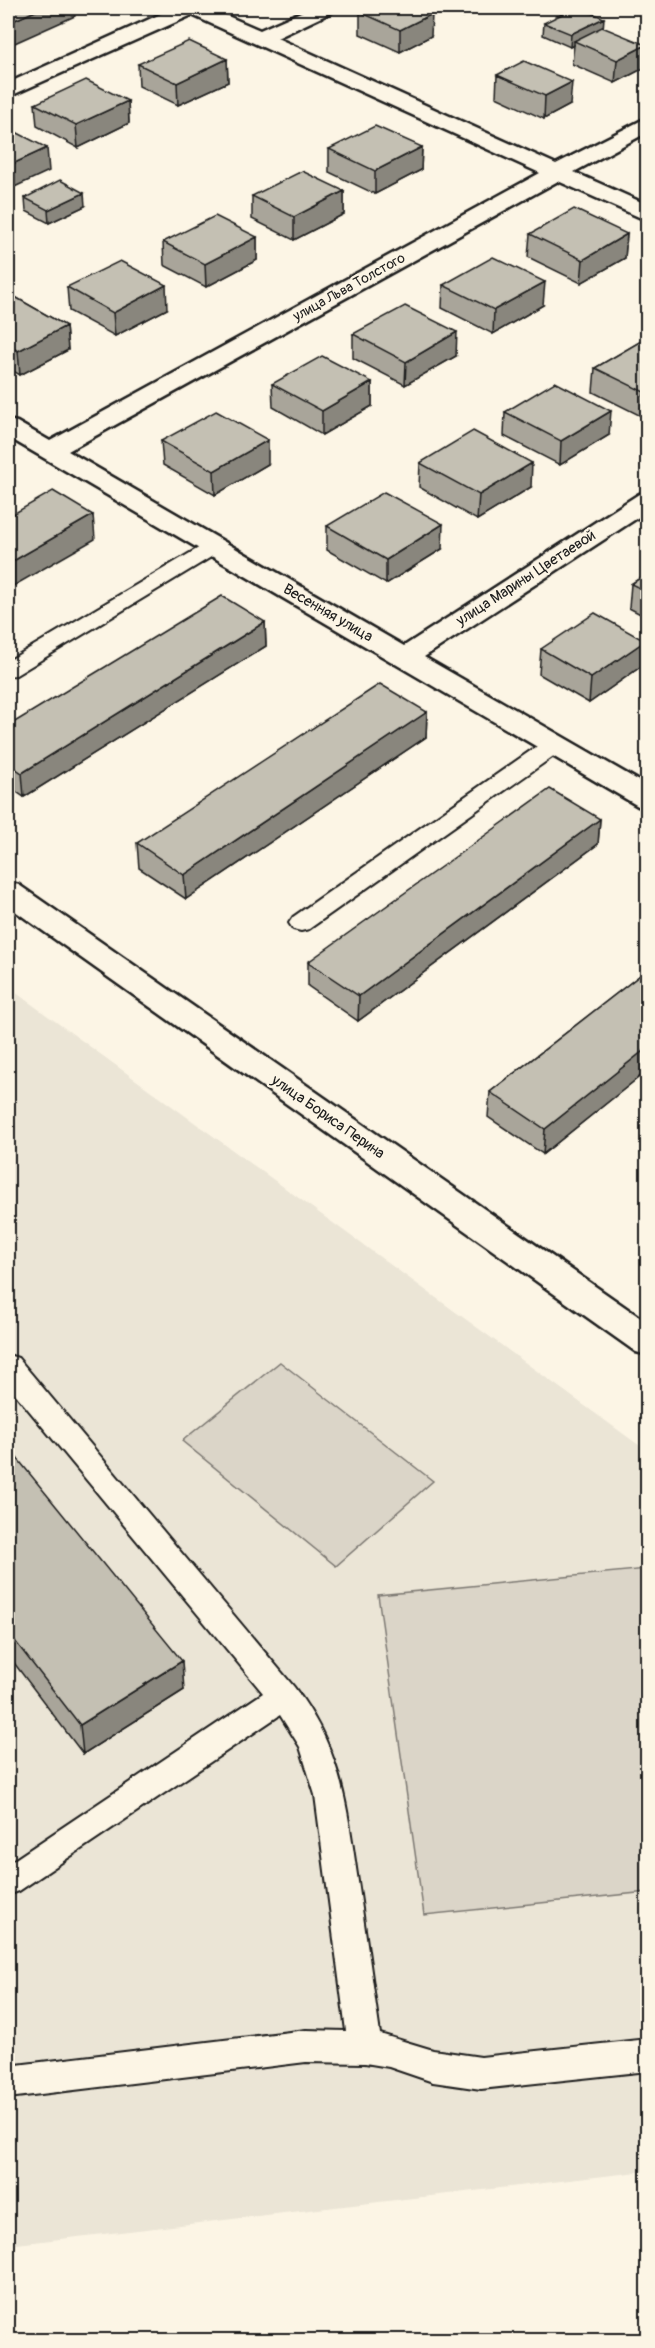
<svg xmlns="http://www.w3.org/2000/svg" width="655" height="2348" font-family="Pangolin,sans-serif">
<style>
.built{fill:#ebe5d6}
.green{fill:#dbd5c8;stroke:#7c7872;stroke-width:1.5}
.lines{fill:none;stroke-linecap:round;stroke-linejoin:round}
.service-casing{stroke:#1c1c1c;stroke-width:4}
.minor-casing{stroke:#1c1c1c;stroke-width:5}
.service{fill:#fcf5e5;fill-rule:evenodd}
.minor{fill:#fcf5e5;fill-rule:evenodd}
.wall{fill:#a9a59a;stroke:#1c1c1c;stroke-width:1.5}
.shaded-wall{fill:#89867d;stroke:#1c1c1c;stroke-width:1.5}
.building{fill:#c4c0b3;stroke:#1c1c1c;stroke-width:1.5}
.labels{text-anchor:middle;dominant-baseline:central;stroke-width:4.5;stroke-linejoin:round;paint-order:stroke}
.far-street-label{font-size:14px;fill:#1c1c1c;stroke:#fcf5e5}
.street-label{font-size:15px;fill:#1c1c1c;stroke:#fcf5e5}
</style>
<rect width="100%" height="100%" fill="#fcf5e5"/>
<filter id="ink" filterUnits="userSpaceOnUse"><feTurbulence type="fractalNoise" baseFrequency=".0167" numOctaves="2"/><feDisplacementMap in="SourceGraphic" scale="12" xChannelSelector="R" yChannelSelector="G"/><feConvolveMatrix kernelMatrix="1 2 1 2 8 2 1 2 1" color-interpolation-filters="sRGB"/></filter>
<g filter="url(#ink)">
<!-- built -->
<path class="built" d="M8,987L647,1451V2171L8,2245Z"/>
<!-- green -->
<path class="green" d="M280,1362L433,1481L336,1566L182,1441Z
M647,1569V1892L424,1915L378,1595Z"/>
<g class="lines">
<defs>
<path id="service" d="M214,541L221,543L224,547L221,551L16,675L8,676V661L207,543Z
M554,738L562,740L565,745L562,750L309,929L301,931L293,929L289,923L293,917L546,740Z
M8,1355L18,1358L294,1687C344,1753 347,1810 359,1888C366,1937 373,1985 380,2034L433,2050L481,2057L648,2039V2071L481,2089L433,2082L389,2067L365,2063L306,2062L8,2098V2066L306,2030L346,2031L315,1795L300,1747L280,1715L19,1891L8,1895V1864L263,1693L8,1385Z"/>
<path id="minor" d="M174,8H209L260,30L310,8H335L332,12L277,38L556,164L648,117V132L574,172L648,205V221L558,181L68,451L404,646L639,494L648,491V511L424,657L648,786V808L638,806L8,437V420L17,422L50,441L540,173L192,15L8,97V83Z
M8,882L19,885L648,1323V1355L636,1352L8,906Z"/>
</defs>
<!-- service casing -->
<use href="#service" class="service-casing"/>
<!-- minor casing -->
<use href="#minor" class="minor-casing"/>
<!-- service -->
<use href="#service" class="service"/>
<!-- minor -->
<use href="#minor" class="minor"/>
</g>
<!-- wall -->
<path class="wall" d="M441,8H481L462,17Z
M360,12L431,36L400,52L360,34Z
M544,23L603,27L644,68L615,83L572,64L574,45L570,47L543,35Z
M227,59L228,82L178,105L139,86L138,64Z
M497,75L570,105L544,119L496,97Z
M128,101L129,123L78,148L37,126L35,104Z
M422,147L421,170L375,194L329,172V149Z
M344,191V214L294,240L252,219V196Z
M25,198L85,206L49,223L26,211Z
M530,234H627L625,258L581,283L528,257Z
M257,237V260L206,287L164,265L163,242Z
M443,285L543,305L493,334L442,308Z
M67,287L167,309L115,336L69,311Z
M8,293L66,326L68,350L20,375L8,368Z
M353,334L456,356L405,385L353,358Z
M648,337V413L641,416L593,392L595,368Z
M372,382V406L322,435L273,407L272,384Z
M505,412L609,435L560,465L504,436Z
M161,441L268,464L215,495L163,465Z
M420,463L531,487L477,520L419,487Z
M327,526L442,549L386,584L327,550Z
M648,573V618L629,608L631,584Z
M265,622L266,646L24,797L8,786V726Z
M645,641L643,665L589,703L539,674L541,649Z
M427,712L426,737L186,899L139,868L137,843Z
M600,819L598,844L358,1021L308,986V962Z
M648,969V1070L543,1154L488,1117L490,1092Z
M8,1447L184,1690L83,1754L8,1655Z"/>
<!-- shaded-wall -->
<path class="shaded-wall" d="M42,8H74L75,16L8,46V23Z
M462,8H481L462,17Z
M432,14L431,36L400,52V30Z
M604,18L603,30L574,41V45L570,47L571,34Z
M646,45L644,68L615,83L617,60Z
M227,59L228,82L178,105L177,83Z
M572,82L570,105L544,119L545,96Z
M128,101L129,123L78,148L76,125Z
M422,147L421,170L375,194V171Z
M47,148L49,171L8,190V166Z
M344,191V214L294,240V217Z
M84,193L85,206L49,223L48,210Z
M627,234L625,258L581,283L583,260Z
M257,237V260L206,287L205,264Z
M545,282L543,305L493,334L494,310Z
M166,285L167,309L115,336L113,313Z
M66,326L68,350L20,375L18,351Z
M457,332L456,356L405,385L406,362Z
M372,382V406L322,435V411Z
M648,390V413L641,416L644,392Z
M611,411L609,435L560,465L561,441Z
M268,440V464L215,495L214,471Z
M532,463L531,487L477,520L479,495Z
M93,515L95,539L8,589V564Z
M443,524L442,549L386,584V560Z
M265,622L266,646L24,797L22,773Z
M645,641L643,665L589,703L591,678Z
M427,712L426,737L186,899L184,875Z
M600,819L598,844L358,1021L359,996Z
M648,1047V1070L543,1154L545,1129Z
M182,1661L184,1690L83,1754L80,1725Z"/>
<!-- building -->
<path class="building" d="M8,8H42L8,23Z
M369,8H417L432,14L400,30L360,12Z
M574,8H580L604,18L571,34L544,23Z
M602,27L646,45L617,60L574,41Z
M189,41L227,59L177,83L138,64Z
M524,61L572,82L545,96L497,75Z
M86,80L128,101L76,125L35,104Z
M375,126L422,147L375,171L329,149Z
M8,128L47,148L8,166Z
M302,171L344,191L294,217L252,196Z
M60,180L84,193L48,210L25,198Z
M574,209L627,234L583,260L530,234Z
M215,216L257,237L205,264L163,242Z
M493,257L545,282L494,310L443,285Z
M120,261L166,285L113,313L67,287Z
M8,293L66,326L18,351L8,345Z
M405,306L457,332L406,362L353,334Z
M648,337V390L644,392L595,368Z
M322,356L372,382L322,411L272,384Z
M555,382L611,411L561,441L505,412Z
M216,411L268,440L214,471L161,441Z
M473,431L532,463L479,495L420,463Z
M53,491L93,515L8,564V517Z
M384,492L443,524L386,560L327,526Z
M648,573V592L631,584Z
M222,596L265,622L22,773L8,763V726Z
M595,613L645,641L591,678L541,649Z
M380,684L427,712L184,875L137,843Z
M550,789L600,819L359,996L308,962Z
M648,969V1047L545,1129L490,1092Z
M8,1447L182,1661L80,1725L8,1632Z"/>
</g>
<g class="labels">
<!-- far-street labels -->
<g class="far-street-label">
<text transform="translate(349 287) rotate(-29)">улица Льва Толстого</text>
</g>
<!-- street labels -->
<g class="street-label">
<text transform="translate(526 578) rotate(-33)">улица Марины Цветаевой</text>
<text transform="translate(328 613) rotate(30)">Весенняя улица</text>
<text transform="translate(328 1117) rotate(35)">улица Бориса Перина</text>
</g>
</g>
<!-- margin -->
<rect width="655" height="2348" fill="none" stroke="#fcf5e5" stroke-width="30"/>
<rect x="15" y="15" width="625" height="2318" fill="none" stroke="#1c1c1c" stroke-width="2" filter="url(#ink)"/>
</svg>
